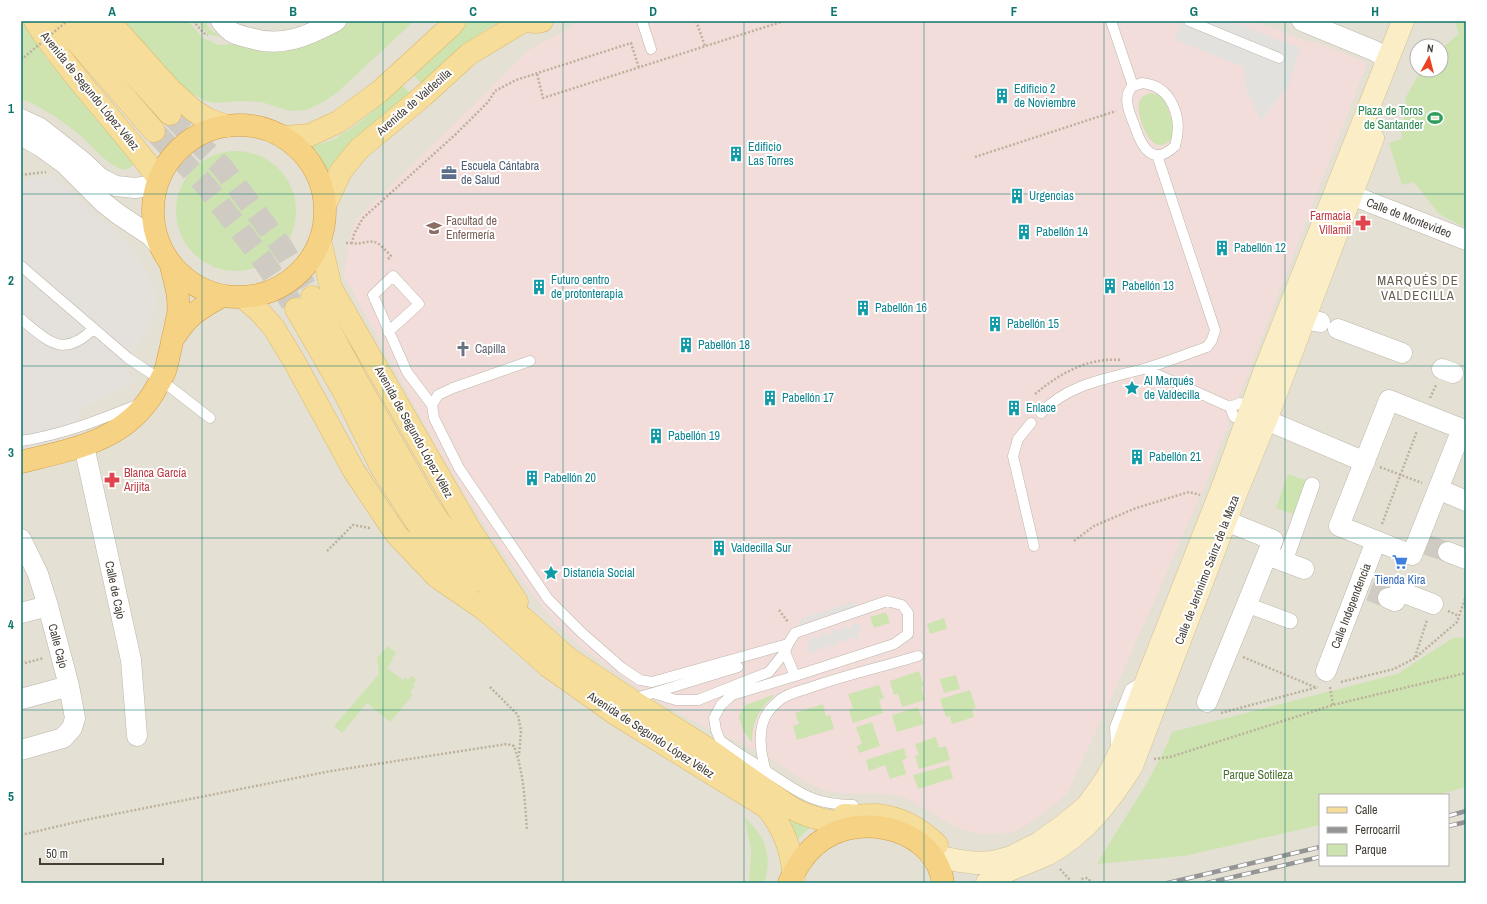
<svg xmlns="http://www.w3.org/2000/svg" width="1487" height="904" font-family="'Archivo Narrow',sans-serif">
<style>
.residential{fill:#e5e0d4;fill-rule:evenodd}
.industrial{fill:#e4e0db}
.medical{fill:#f2ddda}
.green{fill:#cde4b1}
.parking{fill:#e3e1de}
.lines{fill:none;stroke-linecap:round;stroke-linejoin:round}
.minor-tunnel{stroke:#cfcbc3;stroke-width:20;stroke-dasharray:20 10;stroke-linecap:butt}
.primary-tunnel{stroke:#cfcbc3;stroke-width:22;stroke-dasharray:22 11;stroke-linecap:butt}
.service-casing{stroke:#bcb6a9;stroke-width:11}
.pedestrian-casing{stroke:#bcb6a9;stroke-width:16}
.minor-casing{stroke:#bcb6a9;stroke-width:21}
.secondary-casing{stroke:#cfc198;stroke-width:23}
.primary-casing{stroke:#dbba6b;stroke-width:23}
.trunk-casing{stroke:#d29d40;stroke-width:23}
.path{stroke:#bdb19c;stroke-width:2.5;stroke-dasharray:2 2;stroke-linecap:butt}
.service{stroke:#fff;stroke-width:10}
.pedestrian{stroke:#fff;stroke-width:15}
.minor{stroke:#fff;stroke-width:20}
.secondary{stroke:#fbeec7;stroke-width:22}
.primary{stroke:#f7dd9a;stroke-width:22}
.trunk{stroke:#f6d284;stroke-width:22}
.rail-casing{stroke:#959595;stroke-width:4.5}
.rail{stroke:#fff;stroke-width:3;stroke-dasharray:9;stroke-linecap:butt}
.path-bridge{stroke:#bdb19c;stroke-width:2.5;stroke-dasharray:2 2;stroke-linecap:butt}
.grid{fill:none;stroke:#0f766e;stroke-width:1;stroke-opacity:0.55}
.labels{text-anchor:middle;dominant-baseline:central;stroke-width:4;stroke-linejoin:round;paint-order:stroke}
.culture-label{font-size:12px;fill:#0d838f;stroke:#fff;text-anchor:start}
.street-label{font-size:12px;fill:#443e36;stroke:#fff}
.leisure-label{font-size:12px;fill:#27864d;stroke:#fff;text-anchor:end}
.service-label{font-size:12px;fill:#4e5e75;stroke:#fff;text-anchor:start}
.health-label{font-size:12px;fill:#be3a42;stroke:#fff;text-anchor:end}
.education-label{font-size:12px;fill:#785e54;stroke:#fff;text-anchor:start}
.worship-label{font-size:12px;fill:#5b616d;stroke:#fff;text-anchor:start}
.shop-label{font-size:12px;fill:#366cbe;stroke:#fff}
.park-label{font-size:12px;fill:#47722d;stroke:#fff}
.neighbourhood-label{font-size:13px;letter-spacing:1px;fill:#665c4e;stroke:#fff}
.neatline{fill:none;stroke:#0f766e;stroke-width:1.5}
.grid-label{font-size:13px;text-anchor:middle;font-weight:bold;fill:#0f766e}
</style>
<rect width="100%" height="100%" fill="#f2eee6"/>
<!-- residential -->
<path class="residential" d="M21,21H1466V883H21ZM1417,46H1441V70H1417ZM1320,795H1448V865H1320Z"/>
<!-- industrial -->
<path class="industrial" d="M54,175L125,241L137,256L154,285L156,298L154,316L148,329L122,367L136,380L78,411L86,435L21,453V180Z"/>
<!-- medical -->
<path class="medical" d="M578,21H1255L1312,43L1314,41L1367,63L1205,485L1107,708L1067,793L1052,807L1036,819L1014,832L993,834L976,833L955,827L912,801L901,796L875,793L844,794L824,790L806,782L758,751L713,731L653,699L585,650L557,625L524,583L494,540L469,501L440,452L353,292L344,276L350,238L356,220L529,50L565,31Z"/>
<!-- green -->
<path class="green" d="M21,21H23L46,58L91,113L135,163L130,168L123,170C106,164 95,149 82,137C64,122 43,107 21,99Z
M121,21H188L203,38L219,45L320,38L352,21H414L338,92L320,104L306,110L290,111L261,102L238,101L217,103L205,101L195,95L192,97Z
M197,21H204L210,29L219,36C208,38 203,28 197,21Z
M465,21H495L497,23C468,39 445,61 421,83L413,75Z
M1455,21H1466V228L1439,214L1414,182L1402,185L1389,143L1401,139L1406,97L1421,70H1441V49L1459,34Z
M402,85L410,93L347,146L327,171L319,154L312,146L333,140L359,123Z
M1150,93C1155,94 1158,94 1162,97C1166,101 1167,107 1169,112C1173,123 1179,140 1163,145C1160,145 1157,145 1154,143C1145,137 1135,110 1140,100C1143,95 1146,95 1150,93Z
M176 211a60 60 0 1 1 120 0a60 60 0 1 1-120 0Z
M1288,474L1311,482L1299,516L1276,508Z
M886,612L890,623L874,628L870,617Z
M944,618L947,629L930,634L927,624Z
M1466,637V787L1437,795H1320V825L1184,856L1097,864C1122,820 1153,780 1172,732L1397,674L1453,638Z
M388,646L396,653L392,658L393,660L387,668L403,680L405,677L408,680L412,676L417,680L413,684L415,686L410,692L413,695L390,722L367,703L342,733L334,726L379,674L377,658Z
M919,671L924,686L921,687L925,700L902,707L898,694L894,695L890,681Z
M956,675L960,689L944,693L940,679Z
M879,685L884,698L879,700L883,713L853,723L849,710L853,708L848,694Z
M970,690L976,708L972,709L974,717L952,724L950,716L946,717L940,699Z
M775,694C773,697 768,701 765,705C755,716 752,729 752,743L743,730L739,717L741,711L746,705Z
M823,704L826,716L830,715L834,729L797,740L793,726L799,724L795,713Z
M918,707L924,724L897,732L892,715Z
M872,722L880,746L859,753L857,746L862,744L856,727Z
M936,737L939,748L946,746L950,760L919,769L915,756L919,755L915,744Z
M904,748L907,758L902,760L906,774L890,779L885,765L869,771L866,760Z
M949,765L953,778L918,789L913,775Z
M774,803L817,823L804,833L792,845Z
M745,818C766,837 773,856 764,883H749L751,851Z"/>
<!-- parking -->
<path class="parking" d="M1181,21H1230L1300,48L1289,85L1261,121L1246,89L1244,67L1175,40Z
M855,601L857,606L799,625L803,618Z
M853,623L861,625L857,640L848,637L846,643L838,640L835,647L827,644L825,650L817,648L816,653L807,651L811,636L819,638L821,632L830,635L832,629L840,631L842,626L851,628Z"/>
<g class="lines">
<!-- minor-tunnel -->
<path class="minor-tunnel" d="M1427,545L1448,552
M1370,591L1388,598"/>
<!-- primary-tunnel -->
<path class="primary-tunnel" d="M170,114L223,168L282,247L312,297
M154,131L206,186L262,259L296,309"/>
<defs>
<path id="service" d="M642,21L651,49
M1111,21L1133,86
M1189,21L1279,58
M1142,83C1173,86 1183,119 1175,146C1153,167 1142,148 1135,127C1131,116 1122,99 1131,88C1133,85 1138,85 1142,83Z
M21,266L128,358L161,380L210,418
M21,319C48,341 63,359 93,329
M388,332L419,304L393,276L373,295L407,372L432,405
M530,361L453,388L438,395L432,405L434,418L459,468L548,599L582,633L622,668L640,680L652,682L788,644
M1145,369L1230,407L1234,417L1246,421
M1230,407L1240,403L1252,406
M1041,413C1068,384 1106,379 1143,369C1165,363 1186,354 1207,347L1212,340L1215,330L1157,155
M1031,423L1018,439L1013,456L1034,546
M21,441C62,435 99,420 137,405
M887,601L902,605L908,613V634L894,644L795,676L785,652L788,644L795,633Z
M795,676L732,695L721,705L714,718L716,730L720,740C734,752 751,760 766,771C799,792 812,805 853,805
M653,693L738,667
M632,699L653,693L676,700H698L769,672L785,652
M1116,746L1115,727L1130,689L1143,681
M766,771C760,753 757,728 768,712C771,708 777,702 781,699C789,693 800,691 809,688C845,675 882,667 918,656"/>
<path id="pedestrian" d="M1285,561L1312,485
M1247,605L1290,621"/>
<path id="minor" d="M221,21C231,34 234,34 250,38C282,48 308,36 336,21
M1302,21L1375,51L1387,59
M21,119L40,128L82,161L100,178L116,186L135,188L157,185
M21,135L40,146L65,164L104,203L118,214L151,236L163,250
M1336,189L1466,240
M1305,316L1314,321L1320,322
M1338,329L1402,353
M1442,369L1453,373
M1389,400L1462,429L1412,555L1339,526Z
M1266,420L1365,462
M84,446L131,660L137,736
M1438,489L1466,501
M21,539L38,574L48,606L69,686L75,718L72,728L63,738L21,750
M1448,552L1466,559
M1267,555L1304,569
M1388,598L1395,601L1399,591L1433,604
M21,613L48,606
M1326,671L1376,541
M21,699L69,686
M1207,702L1273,540L1226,521"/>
<path id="secondary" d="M931,855L960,861L977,863L993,862L1011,857L1039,843L1064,825L1087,806L1107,778L1122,748L1147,679L1224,483L1266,367L1403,21
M987,883C1004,869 1028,864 1048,854C1085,834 1110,801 1132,766L1237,491L1266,420L1373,138"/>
<path id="primary" d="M35,21C71,77 119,124 158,178
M59,21L154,131
M86,21L170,114
M109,21L170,89L193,110L207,119L227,126
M520,21L537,22L542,21
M284,137L310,135L338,122L379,92L451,26L455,21
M326,203L341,171L359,149L423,96L469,54L522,22
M320,240L331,288L469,528L517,602
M312,297L358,383L429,507L457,547L500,601L523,618L569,659L631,700L708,749L790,807C812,820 837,823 863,826
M244,298L259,311L274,328L294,361L354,471L396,534L437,577L485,610L548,666L617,715L766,807C785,828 793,855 794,883
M296,309L344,392L382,469L430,543L467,588
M844,815C855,816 865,815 876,815C900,817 920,828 937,845"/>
<path id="trunk" d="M153 211a86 86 0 1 1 172 0a86 86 0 1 1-172 0Z
M175,336C190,313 200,309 222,296
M21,462C72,449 124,442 154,392C158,384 164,376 166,368C168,361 169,354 171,347C173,336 176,325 178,314C180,298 175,281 171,266
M789,883C797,866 806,851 822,840C863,811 936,830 943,883"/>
</defs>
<!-- service casing -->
<use href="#service" class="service-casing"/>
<!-- pedestrian casing -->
<use href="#pedestrian" class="pedestrian-casing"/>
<!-- minor casing -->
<use href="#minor" class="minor-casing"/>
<!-- secondary casing -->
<use href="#secondary" class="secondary-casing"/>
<!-- primary casing -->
<use href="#primary" class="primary-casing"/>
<!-- trunk casing -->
<use href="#trunk" class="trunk-casing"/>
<!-- path -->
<path class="path" d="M193,21L204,33L208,35
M696,21L705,46
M537,74L543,98L784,21
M975,157L1116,111
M21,175L46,172
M346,243H352
M388,259L391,256C387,252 380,243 374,242C367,240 361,245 352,243L354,234L363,218L456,134L488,102L495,91L516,80L631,43L639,68
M1035,394C1059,374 1088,357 1121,360
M1430,398L1436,385
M1380,467L1422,483
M1382,524L1417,431
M1074,541L1094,526L1136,508L1189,492L1200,495
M327,551L353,525L370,528
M779,610L788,622
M1448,611L1459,616
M1243,657L1317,688
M1415,657L1427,620
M21,664L44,658
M1341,682L1394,669L1415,658L1457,622L1466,596
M490,687L518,715L521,731L519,756
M1330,687L1333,705
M1221,713L1318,687
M1154,759L1170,757L1333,705L1466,673
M21,835L85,820L331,771L507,744L514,746C524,773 525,803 527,831
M1060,869L1069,879L1070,883
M1080,883L1082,879L1086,878L1089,879L1091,883"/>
<!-- service -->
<use href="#service" class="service"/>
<!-- pedestrian -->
<use href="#pedestrian" class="pedestrian"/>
<!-- minor -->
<use href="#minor" class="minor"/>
<!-- secondary -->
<use href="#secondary" class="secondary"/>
<!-- primary -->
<use href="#primary" class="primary"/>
<!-- trunk -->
<use href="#trunk" class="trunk"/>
<defs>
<path id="rail" d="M1448,816L1466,811
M1448,826L1466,822
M1168,883L1320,847
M1207,883L1320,857"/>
</defs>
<!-- rail casing -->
<use href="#rail" class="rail-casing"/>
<!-- rail -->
<use href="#rail" class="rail"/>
<!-- path-bridge -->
<path class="path-bridge" d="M21,60L67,21"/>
</g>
<!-- grid -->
<path class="grid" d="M202,21V883M383,21V883M563,21V883M744,21V883M924,21V883M1104,21V883M1285,21V883M21,194H1466M21,366H1466M21,538H1466M21,710H1466"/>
<!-- icons -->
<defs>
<symbol id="building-bare" viewBox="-9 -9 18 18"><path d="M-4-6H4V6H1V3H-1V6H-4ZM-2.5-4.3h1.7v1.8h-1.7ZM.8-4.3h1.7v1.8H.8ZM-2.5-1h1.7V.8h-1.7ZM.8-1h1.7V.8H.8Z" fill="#0f9aa8" stroke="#fff" stroke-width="2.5" paint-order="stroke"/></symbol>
<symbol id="stadium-bare" viewBox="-9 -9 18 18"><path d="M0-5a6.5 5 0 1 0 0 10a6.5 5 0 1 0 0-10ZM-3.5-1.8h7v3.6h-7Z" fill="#2e9e5b" stroke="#fff" stroke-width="2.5" paint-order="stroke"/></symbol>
<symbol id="office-bare" viewBox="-9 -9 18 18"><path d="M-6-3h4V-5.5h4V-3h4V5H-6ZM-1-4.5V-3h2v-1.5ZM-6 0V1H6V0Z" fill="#5c6f8a" stroke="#fff" stroke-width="2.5" paint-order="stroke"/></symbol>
<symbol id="pharmacy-bare" viewBox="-9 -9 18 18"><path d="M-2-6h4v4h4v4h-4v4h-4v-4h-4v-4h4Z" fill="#e0444e" stroke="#fff" stroke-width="2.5" paint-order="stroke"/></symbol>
<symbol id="university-bare" viewBox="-9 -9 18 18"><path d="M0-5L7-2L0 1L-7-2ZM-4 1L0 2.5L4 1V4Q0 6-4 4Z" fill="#8d6e63" stroke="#fff" stroke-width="2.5" paint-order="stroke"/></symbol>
<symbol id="church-bare" viewBox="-9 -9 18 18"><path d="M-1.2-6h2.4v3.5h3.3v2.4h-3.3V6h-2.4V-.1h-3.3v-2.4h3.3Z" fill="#6b7280" stroke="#fff" stroke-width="2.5" paint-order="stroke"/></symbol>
<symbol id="sight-bare" viewBox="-9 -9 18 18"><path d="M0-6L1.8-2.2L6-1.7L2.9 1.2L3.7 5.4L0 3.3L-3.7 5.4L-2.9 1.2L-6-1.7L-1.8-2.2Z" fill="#0f9aa8" stroke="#fff" stroke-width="2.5" paint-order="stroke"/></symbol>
<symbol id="supermarket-bare" viewBox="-9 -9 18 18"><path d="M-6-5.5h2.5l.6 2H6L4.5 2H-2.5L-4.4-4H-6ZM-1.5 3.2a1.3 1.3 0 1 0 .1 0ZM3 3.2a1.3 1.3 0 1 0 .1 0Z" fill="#3f7fe0" stroke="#fff" stroke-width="2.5" paint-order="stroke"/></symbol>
</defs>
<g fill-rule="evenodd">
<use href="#building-bare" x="991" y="85" width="22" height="22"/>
<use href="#stadium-bare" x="1424" y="107" width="22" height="22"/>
<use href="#building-bare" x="725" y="143" width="22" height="22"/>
<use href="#office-bare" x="438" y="162" width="22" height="22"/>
<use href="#building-bare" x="1006" y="185" width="22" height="22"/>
<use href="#pharmacy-bare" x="1352" y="212" width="22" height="22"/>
<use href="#university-bare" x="423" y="217" width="22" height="22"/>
<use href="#building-bare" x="1013" y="221" width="22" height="22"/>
<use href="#building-bare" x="1211" y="237" width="22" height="22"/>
<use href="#building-bare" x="1099" y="275" width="22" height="22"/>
<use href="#building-bare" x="528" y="276" width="22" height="22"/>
<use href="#building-bare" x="852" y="297" width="22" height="22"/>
<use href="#building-bare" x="984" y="313" width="22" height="22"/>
<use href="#building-bare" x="675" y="334" width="22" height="22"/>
<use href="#church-bare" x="452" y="338" width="22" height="22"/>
<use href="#sight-bare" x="1121" y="377" width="22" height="22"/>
<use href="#building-bare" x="759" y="387" width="22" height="22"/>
<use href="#building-bare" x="1003" y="397" width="22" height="22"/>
<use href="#building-bare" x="645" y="425" width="22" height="22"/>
<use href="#building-bare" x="1126" y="446" width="22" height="22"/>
<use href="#building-bare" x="521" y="467" width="22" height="22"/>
<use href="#pharmacy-bare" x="101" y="469" width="22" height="22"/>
<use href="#building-bare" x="708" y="537" width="22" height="22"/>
<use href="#supermarket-bare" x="1389" y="551" width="22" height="22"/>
<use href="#sight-bare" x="540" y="562" width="22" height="22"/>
</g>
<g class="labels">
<!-- culture labels -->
<g class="culture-label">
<text x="1014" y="89">Edificio 2<tspan x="1014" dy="14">de Noviembre</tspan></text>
<text x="748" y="147">Edificio<tspan x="748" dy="14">Las Torres</tspan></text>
<text x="1029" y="196">Urgencias</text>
<text x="1036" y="232">Pabellón 14</text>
<text x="1234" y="248">Pabellón 12</text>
<text x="551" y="280">Futuro centro<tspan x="551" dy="14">de protonterapia</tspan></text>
<text x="1122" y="286">Pabellón 13</text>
<text x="875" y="308">Pabellón 16</text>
<text x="1007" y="324">Pabellón 15</text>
<text x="698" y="345">Pabellón 18</text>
<text x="1144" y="381">Al Marqués<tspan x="1144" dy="14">de Valdecilla</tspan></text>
<text x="782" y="398">Pabellón 17</text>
<text x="1026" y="408">Enlace</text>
<text x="668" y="436">Pabellón 19</text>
<text x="1149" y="457">Pabellón 21</text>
<text x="544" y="478">Pabellón 20</text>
<text x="731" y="548">Valdecilla Sur</text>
<text x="563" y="573">Distancia Social</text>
</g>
<!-- street labels -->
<g class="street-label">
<text transform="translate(90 91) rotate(51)">Avenida de Segundo López Vélez</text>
<text transform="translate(414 102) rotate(-41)">Avenida de Valdecilla</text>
<text transform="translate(1409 218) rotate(21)">Calle de Montevideo</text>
<text transform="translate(414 432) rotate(61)">Avenida de Segundo López Vélez</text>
<text transform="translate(1207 570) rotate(-69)">Calle de Jerónimo Sainz de la Maza</text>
<text transform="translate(115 590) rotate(78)">Calle de Cajo</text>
<text transform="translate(1351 606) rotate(-69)">Calle Independencia</text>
<text transform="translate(58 646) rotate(75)">Calle Cajo</text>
<text transform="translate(651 735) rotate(33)">Avenida de Segundo López Vélez</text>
</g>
<!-- leisure labels -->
<g class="leisure-label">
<text x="1423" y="111">Plaza de Toros<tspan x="1423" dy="14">de Santander</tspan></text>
</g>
<!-- service labels -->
<g class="service-label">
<text x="461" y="166">Escuela Cántabra<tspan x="461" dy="14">de Salud</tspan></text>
</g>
<!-- health labels -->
<g class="health-label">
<text x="1351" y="216">Farmacia<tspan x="1351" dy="14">Villamil</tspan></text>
<text x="124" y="473" text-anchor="start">Blanca García<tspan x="124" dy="14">Arijita</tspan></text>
</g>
<!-- education labels -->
<g class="education-label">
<text x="446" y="221">Facultad de<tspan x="446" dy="14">Enfermería</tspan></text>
</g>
<!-- worship labels -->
<g class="worship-label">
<text x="475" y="349">Capilla</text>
</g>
<!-- shop labels -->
<g class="shop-label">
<text x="1400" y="580">Tienda Kira</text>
</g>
<!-- park labels -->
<g class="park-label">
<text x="1258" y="775">Parque Sotileza</text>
</g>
<!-- neighbourhood labels -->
<g class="neighbourhood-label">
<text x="1418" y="280">MARQUÉS DE<tspan x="1418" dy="15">VALDECILLA</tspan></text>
</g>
</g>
<!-- border -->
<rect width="1487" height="904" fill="none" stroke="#ffffff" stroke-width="44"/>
<!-- legend -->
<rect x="1319" y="794" width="130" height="72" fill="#ffffff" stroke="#b4b2af"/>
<rect x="1327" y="807" width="20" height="6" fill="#f7dd9a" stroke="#b4b2af"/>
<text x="1355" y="814" font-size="12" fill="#443e36">Calle</text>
<rect x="1327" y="827" width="20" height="6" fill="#959595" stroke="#b4b2af"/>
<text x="1355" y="834" font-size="12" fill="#443e36">Ferrocarril</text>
<rect x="1327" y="844" width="20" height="12" fill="#cde4b1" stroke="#b4b2af"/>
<text x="1355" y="854" font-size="12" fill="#443e36">Parque</text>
<!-- north arrow -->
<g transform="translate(1429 58) rotate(7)"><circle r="19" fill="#ffffff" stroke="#b4b2af"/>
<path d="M0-3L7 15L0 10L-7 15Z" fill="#eb4224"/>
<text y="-6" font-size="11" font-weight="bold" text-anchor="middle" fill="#443e36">N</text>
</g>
<!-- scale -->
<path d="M40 858v6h123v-6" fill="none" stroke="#443e36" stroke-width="2"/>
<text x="46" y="858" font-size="12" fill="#443e36" stroke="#ffffff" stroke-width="3" paint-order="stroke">50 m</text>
<rect x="22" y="22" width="1443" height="860" class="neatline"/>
<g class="grid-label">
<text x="112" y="16">A</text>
<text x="293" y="16">B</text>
<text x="473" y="16">C</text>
<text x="653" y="16">D</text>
<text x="834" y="16">E</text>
<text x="1014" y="16">F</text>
<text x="1194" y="16">G</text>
<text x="1375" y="16">H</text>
<text x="11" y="113">1</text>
<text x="11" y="285">2</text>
<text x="11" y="457">3</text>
<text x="11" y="629">4</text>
<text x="11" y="801">5</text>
</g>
</svg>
